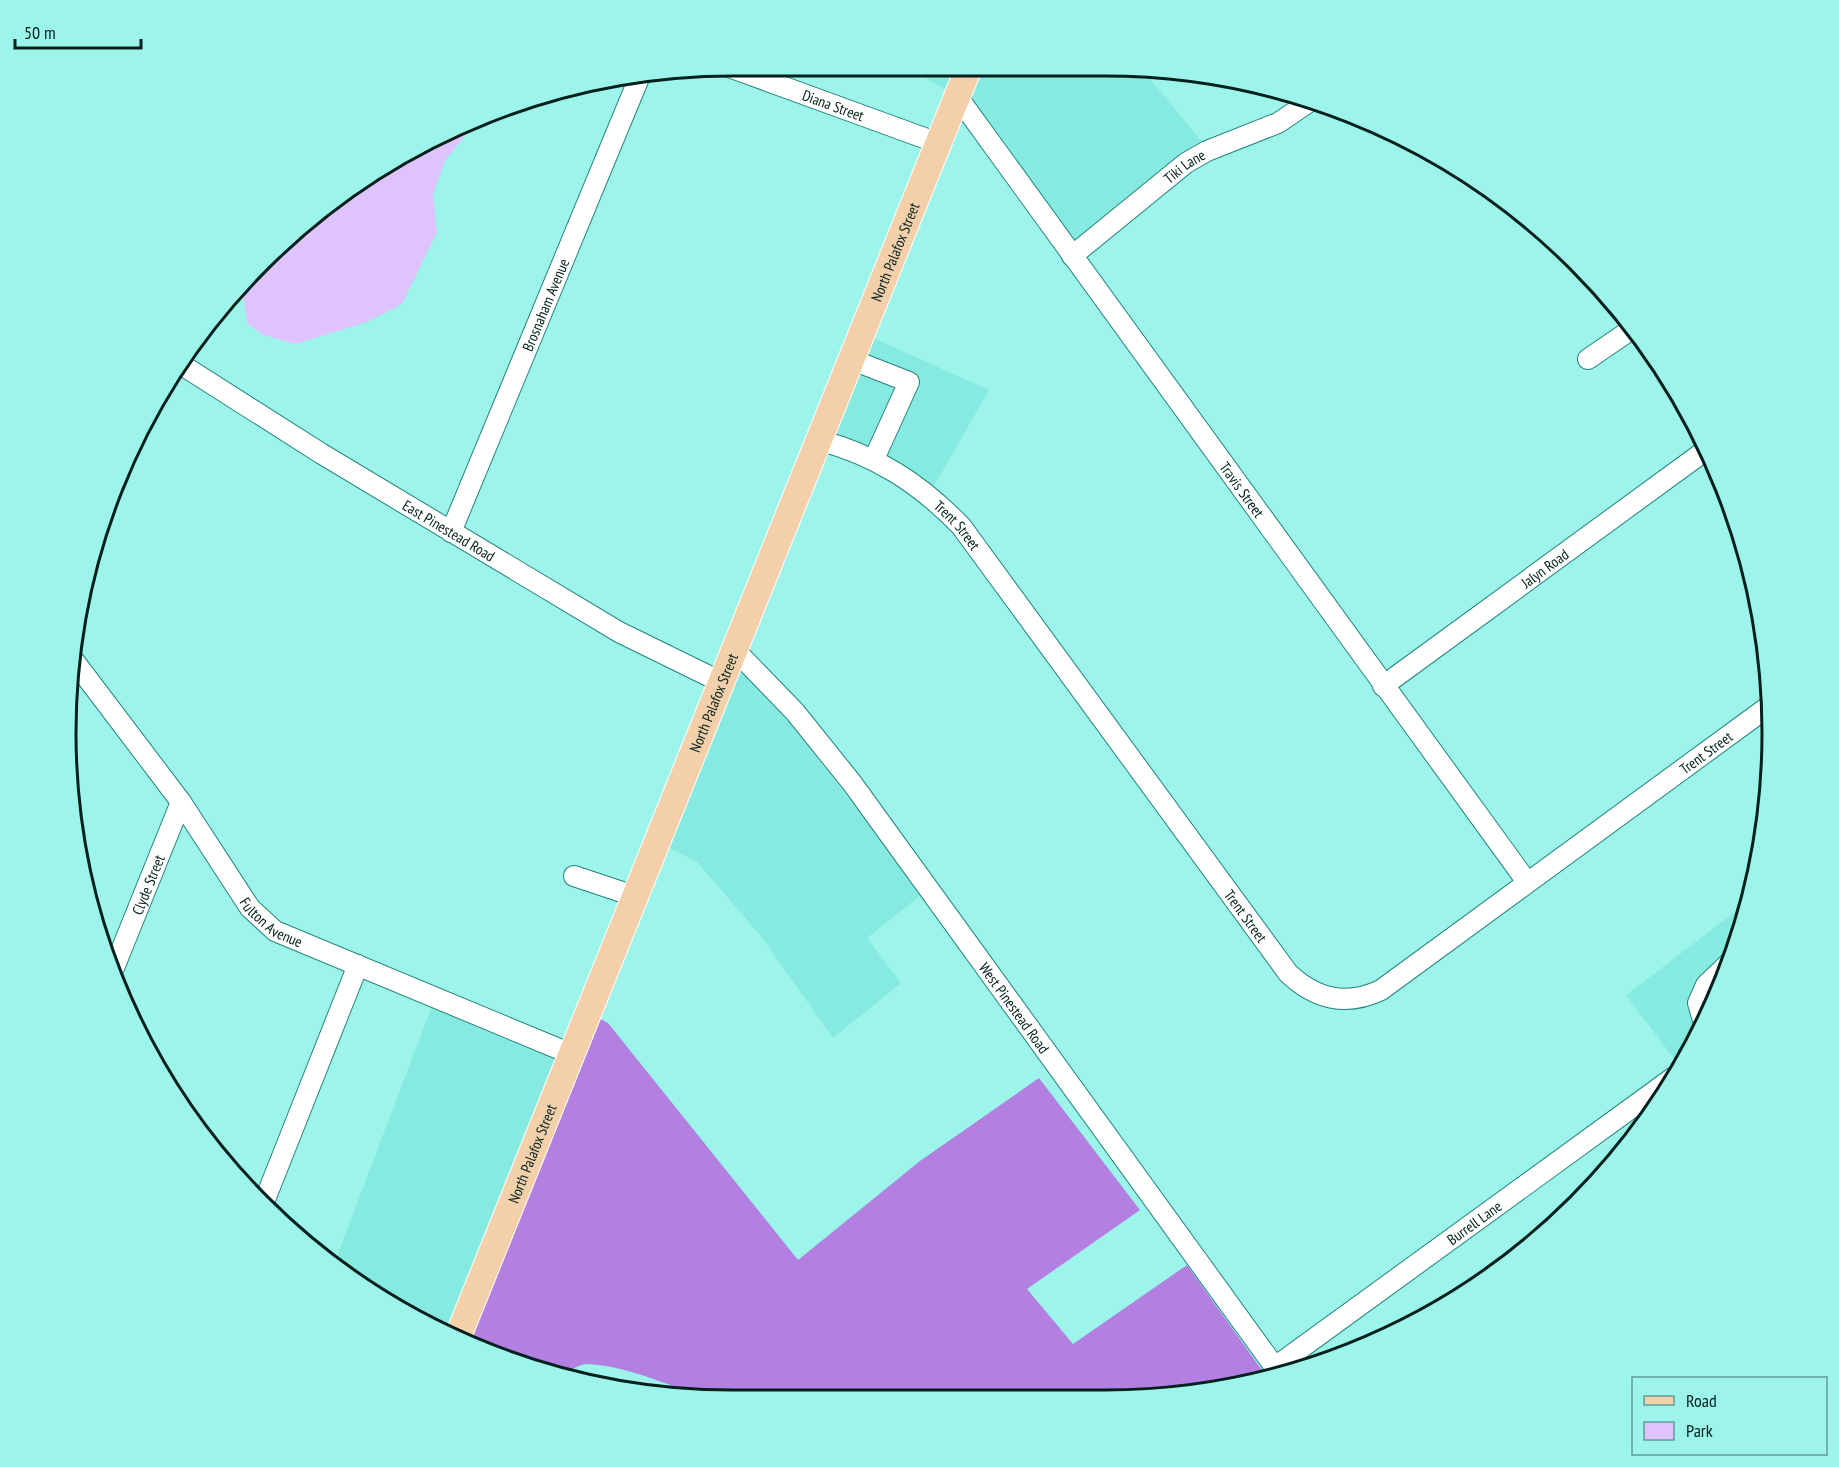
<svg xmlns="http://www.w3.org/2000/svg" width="1839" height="1467" font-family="'PT Sans Narrow',sans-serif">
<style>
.built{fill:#86eae0}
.green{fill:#dec3fc}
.forest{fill:#b380e2}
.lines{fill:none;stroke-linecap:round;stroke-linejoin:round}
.minor-casing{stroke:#24847c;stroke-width:22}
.major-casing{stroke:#fff;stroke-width:28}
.minor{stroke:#fff;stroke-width:20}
.major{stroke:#f3d0aa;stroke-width:26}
.labels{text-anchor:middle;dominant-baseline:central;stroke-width:4.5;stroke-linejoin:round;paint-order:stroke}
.street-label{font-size:15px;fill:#03201d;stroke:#9cf4ea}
.rim{fill:none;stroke:#03201d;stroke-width:3}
</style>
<rect width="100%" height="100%" fill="#9cf4ea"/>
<!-- built -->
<path class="built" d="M906,67H959L949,91Z
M978,67H1140L1203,143L1075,243L967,94Z
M869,336L989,390L934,486L886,454L830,433Z
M737,666L788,719L922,894L867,938L901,983L833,1038L760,935L697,862L664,845Z
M1751,900L1704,1029L1683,1063L1678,1064L1626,995Z
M432,1006L559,1059L449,1334L362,1288L334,1264Z"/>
<!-- green -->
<path class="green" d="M474,125L445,160L433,194L437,232L402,304L367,322L295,344L263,335L247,323L242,287L262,261L400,155Z"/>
<!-- forest -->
<path class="forest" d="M595,1016L608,1023L798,1260L920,1161L1039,1078L1140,1210L1027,1289L1073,1344L1187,1265L1269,1380L1149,1400L733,1401C683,1396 638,1366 587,1364C579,1364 568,1372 561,1375L478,1350L464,1343Z"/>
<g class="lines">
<defs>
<g id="minor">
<path id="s1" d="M729,67L938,143"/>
<path id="s2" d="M957,96L1527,882"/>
<path id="s3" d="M1072,256L1186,163L1207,151L1278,123L1312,100"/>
<path d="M850,359L909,382L874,459"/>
<path d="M1588,359L1635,327"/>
<path id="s4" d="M182,365L322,454L619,632L721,682"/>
<path id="s5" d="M818,440C876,455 919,483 961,526L1288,973C1315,999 1346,1007 1381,990L1769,706"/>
<path id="s6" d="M451,532L639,78"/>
<path id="s7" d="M734,649L795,712L852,783L1282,1377"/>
<path id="s8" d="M75,662L181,802L250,908L275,931L571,1054"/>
<path id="s9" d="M1383,686L1706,450"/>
<path d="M574,876L634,896"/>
<path id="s10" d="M114,968L181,802"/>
<path d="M1705,1027L1698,1003L1706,985L1728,964"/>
<path d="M264,1202L358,965"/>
<path id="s11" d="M1275,1367L1674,1077"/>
</g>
<g id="major">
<path id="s12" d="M457,1339L969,67"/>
</g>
</defs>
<!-- minor casing -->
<use href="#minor" class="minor-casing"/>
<!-- major casing -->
<use href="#major" class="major-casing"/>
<!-- minor -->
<use href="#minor" class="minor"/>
<!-- major -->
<use href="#major" class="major"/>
</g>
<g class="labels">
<!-- street labels -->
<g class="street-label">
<text stroke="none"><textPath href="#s1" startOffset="111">Diana Street</textPath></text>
<text stroke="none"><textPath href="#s3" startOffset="144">Tiki Lane</textPath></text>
<text stroke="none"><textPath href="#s12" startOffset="1172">North Palafox Street</textPath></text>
<text stroke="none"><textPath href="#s6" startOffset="246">Brosnaham Avenue</textPath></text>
<text stroke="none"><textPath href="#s2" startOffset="486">Travis Street</textPath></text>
<text stroke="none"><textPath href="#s5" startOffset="166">Trent Street</textPath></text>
<text stroke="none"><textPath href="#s4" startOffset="314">East Pinestead Road</textPath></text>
<text stroke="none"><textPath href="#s9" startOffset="200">Jalyn Road</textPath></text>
<text stroke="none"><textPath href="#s12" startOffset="686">North Palafox Street</textPath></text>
<text stroke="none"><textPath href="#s5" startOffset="1227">Trent Street</textPath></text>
<text stroke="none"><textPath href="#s10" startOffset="90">Clyde Street</textPath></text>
<text stroke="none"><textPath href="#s5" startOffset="652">Trent Street</textPath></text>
<text stroke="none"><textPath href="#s8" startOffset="328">Fulton Avenue</textPath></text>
<text stroke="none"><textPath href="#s7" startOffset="456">West Pinestead Road</textPath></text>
<text stroke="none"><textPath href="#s12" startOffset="200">North Palafox Street</textPath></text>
<text stroke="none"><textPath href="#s11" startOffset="246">Burrell Lane</textPath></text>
</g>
</g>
<!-- crop -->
<path d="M0 0H1839V1467H0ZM733 76H1105A657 657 0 0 1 1762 733V733A657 657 0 0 1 1105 1390H733A657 657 0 0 1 76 733V733A657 657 0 0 1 733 76Z" fill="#9cf4ea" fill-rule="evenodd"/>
<path class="rim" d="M733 76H1105A657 657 0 0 1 1762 733V733A657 657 0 0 1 1105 1390H733A657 657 0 0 1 76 733V733A657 657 0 0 1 733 76Z"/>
<!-- legend -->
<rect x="1632" y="1377" width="195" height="78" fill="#9cf4ea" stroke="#5f9f98" stroke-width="1.5"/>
<rect x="1644" y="1396" width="30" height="9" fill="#f3d0aa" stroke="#5f9f98" stroke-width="1.5"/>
<text x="1686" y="1407" font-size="18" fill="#03201d">Road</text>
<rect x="1644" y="1422" width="30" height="18" fill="#dec3fc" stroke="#5f9f98" stroke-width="1.5"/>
<text x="1686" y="1437" font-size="18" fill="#03201d">Park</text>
<!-- scale -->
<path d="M15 39v9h126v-9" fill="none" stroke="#03201d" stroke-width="3"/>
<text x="24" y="39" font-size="18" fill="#03201d" stroke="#9cf4ea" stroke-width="4.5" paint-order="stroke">50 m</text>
</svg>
